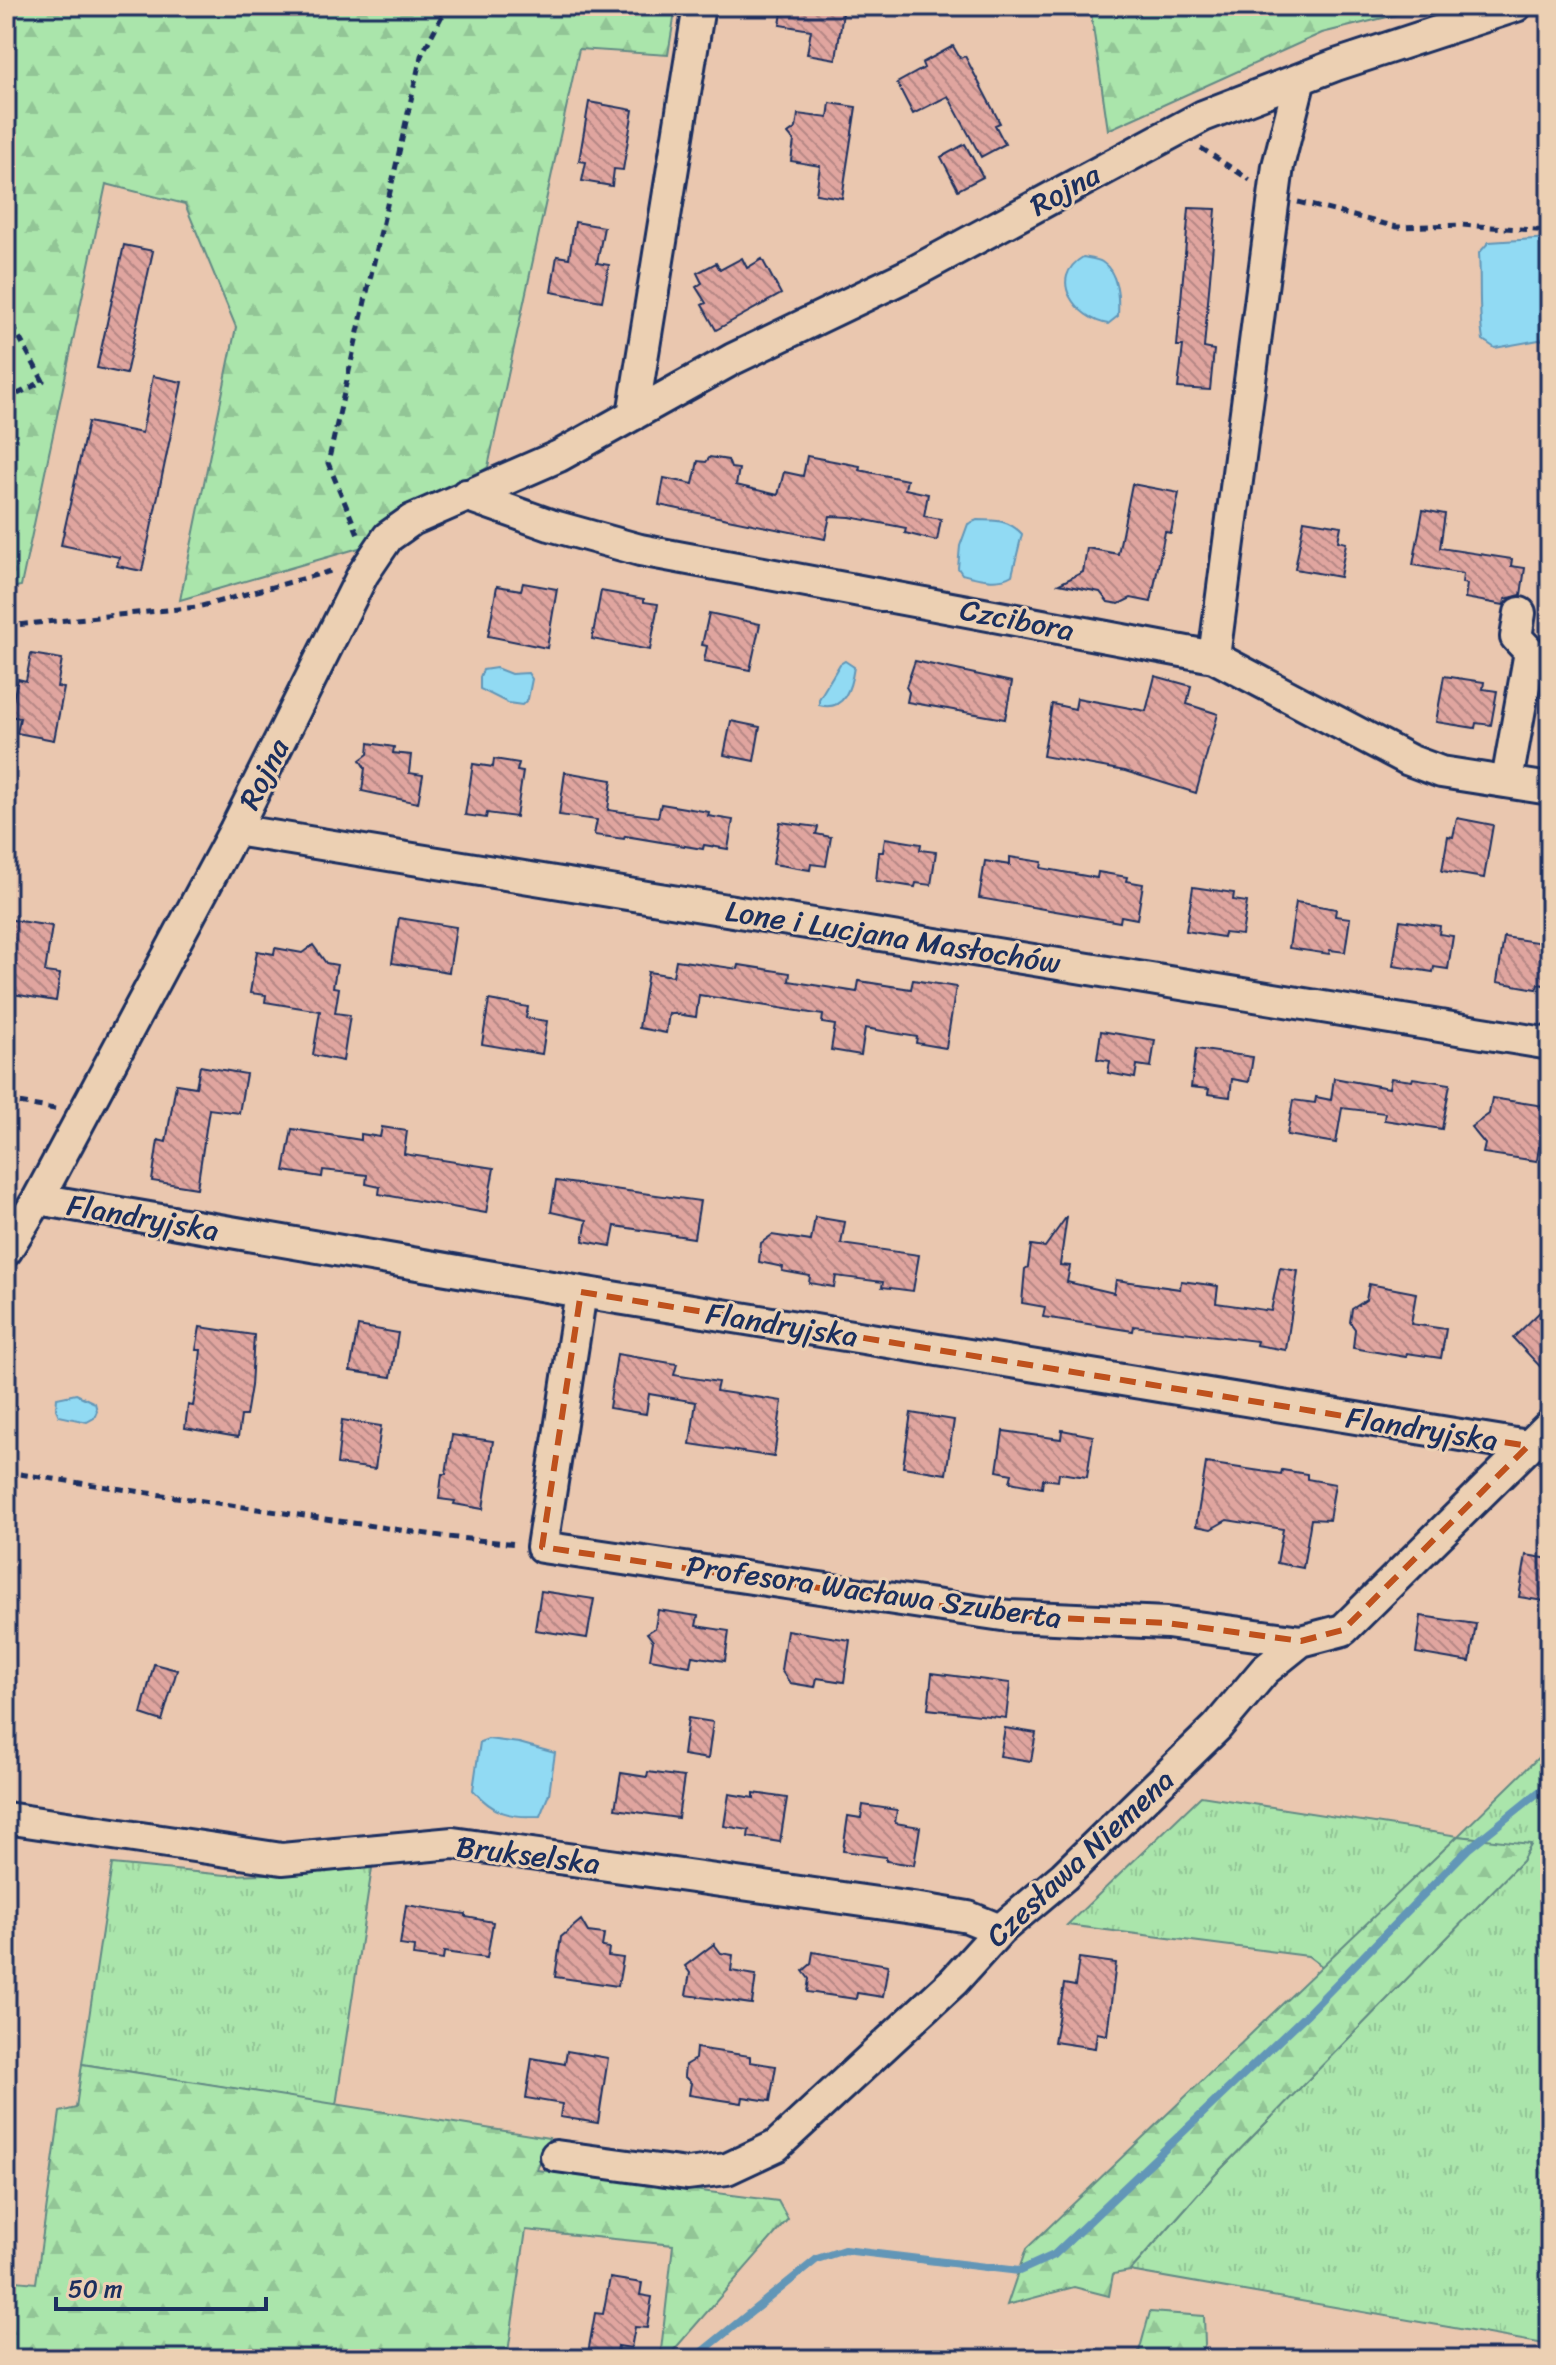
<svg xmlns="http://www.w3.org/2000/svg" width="1556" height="2365" font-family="Sriracha,sans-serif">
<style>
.grass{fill:url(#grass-tufts);stroke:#628a84;stroke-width:2}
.forest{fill:url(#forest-firs);stroke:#628a84;stroke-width:2}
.water{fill:#91daf3;stroke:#6296b7;stroke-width:2}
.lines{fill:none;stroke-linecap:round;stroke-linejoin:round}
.stream{stroke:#6296b7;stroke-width:8}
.building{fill:url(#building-back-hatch);stroke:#1b2f5e;stroke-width:2}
.minor-casing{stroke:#1b2f5e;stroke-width:36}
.path{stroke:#1b2f5e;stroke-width:5;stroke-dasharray:8 6;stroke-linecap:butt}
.minor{stroke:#ecd0b3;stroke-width:30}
.marked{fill:none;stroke:#bf511c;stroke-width:6;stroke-dasharray:16 10;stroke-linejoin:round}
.labels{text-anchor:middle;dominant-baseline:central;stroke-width:6;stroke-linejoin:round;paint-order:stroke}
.street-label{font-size:30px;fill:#1b2f5e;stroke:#ecd0b3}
</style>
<defs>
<pattern id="grass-tufts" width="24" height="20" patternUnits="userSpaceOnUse" patternTransform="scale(2)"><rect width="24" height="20" fill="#aae5ab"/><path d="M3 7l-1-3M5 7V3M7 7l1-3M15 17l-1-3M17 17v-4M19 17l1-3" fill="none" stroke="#92c596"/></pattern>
<pattern id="forest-firs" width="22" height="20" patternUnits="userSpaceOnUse" patternTransform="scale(2)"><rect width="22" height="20" fill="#aae5ab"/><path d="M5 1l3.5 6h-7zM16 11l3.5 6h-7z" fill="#92c596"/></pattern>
<pattern id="building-back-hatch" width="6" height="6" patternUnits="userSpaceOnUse" patternTransform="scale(2)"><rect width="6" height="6" fill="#e0a59f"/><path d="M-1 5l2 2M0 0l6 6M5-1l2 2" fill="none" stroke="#b58785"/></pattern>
</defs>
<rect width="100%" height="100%" fill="#eac7af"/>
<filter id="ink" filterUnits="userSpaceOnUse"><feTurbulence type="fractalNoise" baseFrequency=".0125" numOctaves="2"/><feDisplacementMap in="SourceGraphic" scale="16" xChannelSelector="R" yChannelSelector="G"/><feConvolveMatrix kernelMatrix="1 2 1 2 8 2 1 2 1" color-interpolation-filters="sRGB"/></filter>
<g filter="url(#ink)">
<!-- grass -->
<path class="grass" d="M1550,1746V2345L1130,2271L1213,2177L1522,1861L1531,1845L1458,1836L1323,1967L1308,1956L1067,1925L1201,1796L1458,1836Z
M112,1864L226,1875L309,1873L372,1868L336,2105L82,2064Z"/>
<!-- forest -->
<path class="forest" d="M6,6H676L668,55L579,49L488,467L359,548L180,600L236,327L185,204L106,184L21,586L6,589Z
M1090,6H1432L1322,33L1108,130Z
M1458,1836L1531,1844L1522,1861L1213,2177L1130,2271L1113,2274L1109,2296L1074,2287L1007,2305L1026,2249Z
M82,2064L549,2138L537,2170L778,2201L788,2219L666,2359H660L673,2245L526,2230L507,2359H6V2280L36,2283L60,2112L76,2108Z
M1150,2312L1204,2316L1205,2345L1197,2359H1137Z"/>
<!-- water -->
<path class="water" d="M1550,238V338L1495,348L1483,340C1478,311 1481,282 1479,253L1489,242Z
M1083,257C1088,258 1098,259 1102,262C1119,273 1119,299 1118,316L1108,324C1077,319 1046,279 1083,257Z
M977,520C996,520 1009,520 1022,534L1012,575C998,584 977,578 962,574L958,568L960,546L968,524Z
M845,661L854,667C851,687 845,712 819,705V699L840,664Z
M496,668L511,674L528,673L532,679L528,699L522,705L508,703L480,689V677L483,670Z
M76,1394L95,1403L97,1411L94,1418L87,1422L59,1416L56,1409L57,1398Z
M488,1739L519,1743L555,1753L549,1794L540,1816C510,1818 493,1813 473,1790L480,1742Z"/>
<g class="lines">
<!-- stream -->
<path class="stream" d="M693,2359L817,2259L844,2250L1019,2271L1054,2255L1308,2013L1468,1849L1550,1783"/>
</g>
<!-- building -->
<path class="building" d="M783,6H844L836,59L807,54L811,30L780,25Z
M953,46L960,58L965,56L1000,123L995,125L1005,144L981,157L948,96L913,114L897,83L924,68L922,63Z
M589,102L633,110L623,170L614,169L612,186L582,181L586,162L579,161Z
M830,103L856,107L842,198L816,194L820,166L791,161L794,141L788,134L796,128L798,114L828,118Z
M965,144L983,177L958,190L941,157Z
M1189,208L1216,209L1204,348L1214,350L1210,390L1178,388L1183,346H1177Z
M575,222L604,227L597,263L609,265L602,301L551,292L557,256L569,258Z
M124,245L153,251L126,374L97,368Z
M742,258L747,268L762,259L781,294L716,330L702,305L706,303L696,287L702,283L697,273L716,263L720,270Z
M153,376L182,382L142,571L117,566L119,557L61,545L88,422L142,433Z
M807,456L860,466L859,470L907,480L905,489L928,494L924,516L941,519L937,541L905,533L906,528L850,517L830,516L825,539L659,505L664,478L693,484L698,461L706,462L710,457L728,460L731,468L739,469L736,485L778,495L784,472L803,476Z
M1132,484L1179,493L1171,533L1165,532L1151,602L1131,598L1119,604L1108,602L1100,592L1059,584L1083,572L1087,548L1118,554Z
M1423,510L1445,514L1440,548L1512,559L1511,566L1525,568L1521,595L1505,599L1504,605L1465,598L1467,584L1462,583L1463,574L1413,565Z
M1304,520L1341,526L1338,541L1346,543L1340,577L1295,569Z
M523,583L557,589L547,648L488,636L497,586L521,590Z
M601,591L644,599V602L658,604L650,650L592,639Z
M709,613L760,624L750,670L704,661L707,646L702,645Z
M31,654L62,659L57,687L64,688L54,740L17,733L20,718L9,716L18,679L26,681Z
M915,661L1012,682L1005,719L907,702L909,692L906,687Z
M1155,676L1191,686L1187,704L1218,714L1196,793L1125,771L1043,756L1052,704L1075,709L1077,698L1146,711Z
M1444,676L1484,682L1483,689L1497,691L1491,725L1476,723L1475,728L1436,722Z
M731,721L760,727L754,761L724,755Z
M369,743L394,747L393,753L411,755L409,773L423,775L418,803L362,791L365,768L360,760L368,754Z
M494,759L519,763L517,771L523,772L516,817L487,813L486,818L465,815L473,764L493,767Z
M565,772L612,780L608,810L658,817L661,804L709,812L708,816L733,820L728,849L704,845L703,849L625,836L624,839L594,835L597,820L559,815Z
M1457,818L1493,825L1484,878L1442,871L1448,836L1453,837Z
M780,822L818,827L816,834L831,837L826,866L811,864L810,870L773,864Z
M885,838L921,844L920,850L936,852L931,885L916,883L915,887L876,881L879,852H883Z
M1010,857L1042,862L1041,868L1097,878L1098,872L1127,877L1126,881L1143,884L1137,919L1121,916L1120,922L979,898L985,861L1010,865Z
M1193,887L1234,893L1233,900L1247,902L1242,935L1224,933L1223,937L1186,931Z
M1296,902L1336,909L1335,916L1350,918L1345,952L1330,950L1329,954L1289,948Z
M399,918L456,927L449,972L392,963Z
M6,919L52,926L45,972L60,974L56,1001L6,993Z
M1400,920L1440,926L1439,934L1453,936L1448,969L1434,967L1433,972L1393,966Z
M1504,937L1543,943L1542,950L1550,951V986L1538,984L1537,989L1497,982Z
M313,945L326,963L337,965L333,987L339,988L335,1013L350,1015L343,1061L313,1055L320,1011L265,1002L266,995L250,993L257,951L274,954L275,948L302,953Z
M676,960L738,969L739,965L790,973L789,981L857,992L859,981L911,989L913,980L956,987L946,1048L916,1043L917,1037L865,1028L861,1055L831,1050L835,1025L822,1023L823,1015L699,995L696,1017L669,1013L666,1033L639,1028L648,972L673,976Z
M489,1000L528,1007L526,1018L547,1021L542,1054L482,1044Z
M1101,1031L1155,1040L1151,1067L1137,1065L1135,1078L1108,1073L1110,1061L1097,1059Z
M1196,1049L1253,1057L1249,1082L1232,1079L1230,1097L1208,1094L1209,1089L1191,1087Z
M200,1066L246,1074L239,1113L209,1109L197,1188L152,1181L158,1140L166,1142L176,1084L196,1087Z
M1334,1078L1389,1088L1391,1078L1412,1081L1413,1078L1450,1084L1442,1129L1384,1120L1385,1113L1342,1108L1336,1143L1287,1135L1293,1100L1315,1103L1316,1097L1331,1100Z
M1492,1098L1550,1107L1545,1148L1539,1147L1537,1161L1483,1153L1485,1144L1471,1127L1489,1114Z
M382,1127L407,1131L404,1154L494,1168L486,1213L379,1194L380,1187L366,1184L367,1175L323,1170L322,1177L284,1171L292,1129L361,1140V1134L380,1137Z
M556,1181L700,1201L694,1238L615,1226L611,1246L583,1241L587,1220L551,1212Z
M1067,1216L1060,1265L1070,1266L1067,1282L1114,1293L1116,1280L1180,1289L1181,1281L1218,1286L1216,1303L1271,1311L1280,1268L1298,1271L1286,1350L1256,1345L1257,1341L1134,1326L1133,1331L1043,1317L1045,1307L1022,1303L1025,1269L1028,1267L1031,1245L1045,1247Z
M815,1217L845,1222L841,1244L919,1255L913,1291L882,1287L883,1282L836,1276L834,1287L809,1283L810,1276L782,1271L783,1267L759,1262L761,1243L772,1235L811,1241Z
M1369,1284L1416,1293L1411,1324L1446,1329L1441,1358L1407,1353L1406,1357L1353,1348L1355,1329L1350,1322L1352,1309L1366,1300Z
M1550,1302V1377L1513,1338Z
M358,1326L398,1333L391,1377L350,1371Z
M200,1327L254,1335L251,1386L246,1416H241L238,1437L185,1428L188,1405L193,1406L198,1378L201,1350H196Z
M617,1354L677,1364L674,1375L718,1382L716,1391L782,1401L774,1457L690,1444L696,1402L649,1394L646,1414L609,1408Z
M911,1413L954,1420L946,1474L903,1467Z
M342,1420L381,1426L375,1469L337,1464Z
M1062,1430L1093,1436L1087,1477L1059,1473L1058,1481L1043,1479L1042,1488L1010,1482L1012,1474L997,1471L1003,1431L1061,1439Z
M452,1435L493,1441L483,1509L454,1504L455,1501L439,1499L442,1474H446Z
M1206,1463L1281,1474L1282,1470L1307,1474V1479L1335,1484L1329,1520L1311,1519L1303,1568L1277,1563L1283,1529L1227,1520L1211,1529L1196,1526Z
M1526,1555L1550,1559V1602L1519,1597Z
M541,1591L594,1599L587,1638L535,1630Z
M658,1610L698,1616L696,1626L729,1631L725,1661L692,1656L690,1666L650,1659L653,1641L647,1633L655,1628Z
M1421,1616L1476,1624L1470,1662L1416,1653Z
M787,1630L850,1640L844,1682L817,1678L815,1687L790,1683L781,1670Z
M154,1664L177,1670L162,1721L141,1714Z
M932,1673L1010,1683L1006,1718L928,1709Z
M688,1718L713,1722L708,1759L683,1755Z
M1005,1728L1036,1733L1031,1761L1000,1756Z
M648,1772L684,1777L678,1818L615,1809L621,1773L647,1777Z
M754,1793L787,1798L780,1842L748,1837L749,1830L724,1826L729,1794L754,1798Z
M863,1805L897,1810L895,1823L920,1827L914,1865L886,1861V1857L843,1851L848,1816L861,1818Z
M406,1905L466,1914V1917L493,1922L487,1958L444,1952L443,1960L413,1956L414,1947L400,1945Z
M581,1920L588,1932L604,1934L602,1947L609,1948L608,1956L623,1958L618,1986L555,1977L561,1937Z
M714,1944L721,1953L733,1955L731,1971L756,1975L752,2004L686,1995L690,1973L685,1966Z
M813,1952L888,1965L883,1997L857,1993L856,1999L807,1992L809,1979L803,1971L811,1964Z
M1079,1958L1116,1963L1107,2035L1097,2033L1095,2048L1054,2042L1064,1984L1075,1986Z
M696,2048L750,2056V2062L776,2066L770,2101L743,2097L742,2103L689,2095L691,2083L684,2076L685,2065L695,2059Z
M567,2051L608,2058L598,2123L560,2117L562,2104L526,2098L532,2058L565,2064Z
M610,2278L642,2283L640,2295L652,2297L647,2328L635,2327L631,2348L618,2346L616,2359H587L595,2313L603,2314Z"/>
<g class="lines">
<defs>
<path id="minor" d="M633,415L699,6
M466,495L550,525L640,550L1214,657L1409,760L1441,772L1550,789
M1214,657L1278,166L1300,79
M1507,781L1530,652L1516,637L1520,613
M235,830L1550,1044
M38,1199L581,1292L1528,1446
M6,1251L38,1199L235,830L363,574L388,537L412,520L559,456L733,359L910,274L1203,116L1336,65L1516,6
M581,1292L542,1547L1009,1616L1167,1623L1301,1641
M6,1818L282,1859L453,1843L927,1910L968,1917L1000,1930
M556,2156L687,2174L727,2169L776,2146L954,1981L1000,1930L1064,1876L1217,1727L1265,1670L1301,1641L1343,1630L1550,1425"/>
</defs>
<!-- minor casing -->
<use href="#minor" class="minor-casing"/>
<!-- path -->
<path class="path" d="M1201,148L1250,180
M1298,202L1397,227L1461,225L1550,231
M6,313L43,381L6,400
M358,534L328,463L421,56L447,6
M6,626L198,607L335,570
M6,1101L55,1109
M6,1472L448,1537L517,1544"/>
<!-- minor -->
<use href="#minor" class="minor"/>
</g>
</g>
<!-- marked area -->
<path class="marked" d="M581,1292L1528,1446L1343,1630L1301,1641L1167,1623L1009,1616L542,1547Z"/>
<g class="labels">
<!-- street labels -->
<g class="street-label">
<text transform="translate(1065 190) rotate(-29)">Rojna</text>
<text transform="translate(1017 620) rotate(11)">Czcibora</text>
<text transform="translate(264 774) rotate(-63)">Rojna</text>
<text transform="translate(893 937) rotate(9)">Lone i Lucjana Masłochów</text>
<text transform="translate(143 1218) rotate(10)">Flandryjska</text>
<text transform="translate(782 1325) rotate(9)">Flandryjska</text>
<text transform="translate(1422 1429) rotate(9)">Flandryjska</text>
<text transform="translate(874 1592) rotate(8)">Profesora Wacława Szuberta</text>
<text transform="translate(528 1855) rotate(7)">Brukselska</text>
<text transform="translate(1080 1858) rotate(-43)">Czesława Niemena</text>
</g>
</g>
<!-- margin -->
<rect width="1556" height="2365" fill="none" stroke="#ecd0b3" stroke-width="32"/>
<rect x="16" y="16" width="1524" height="2333" fill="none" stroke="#1b2f5e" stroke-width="3" filter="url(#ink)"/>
<!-- scale -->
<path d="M56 2297v12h210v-12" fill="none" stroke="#1b2f5e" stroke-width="4"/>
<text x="68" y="2297" font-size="24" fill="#1b2f5e" stroke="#ecd0b3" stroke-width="6" paint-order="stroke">50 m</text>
</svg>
